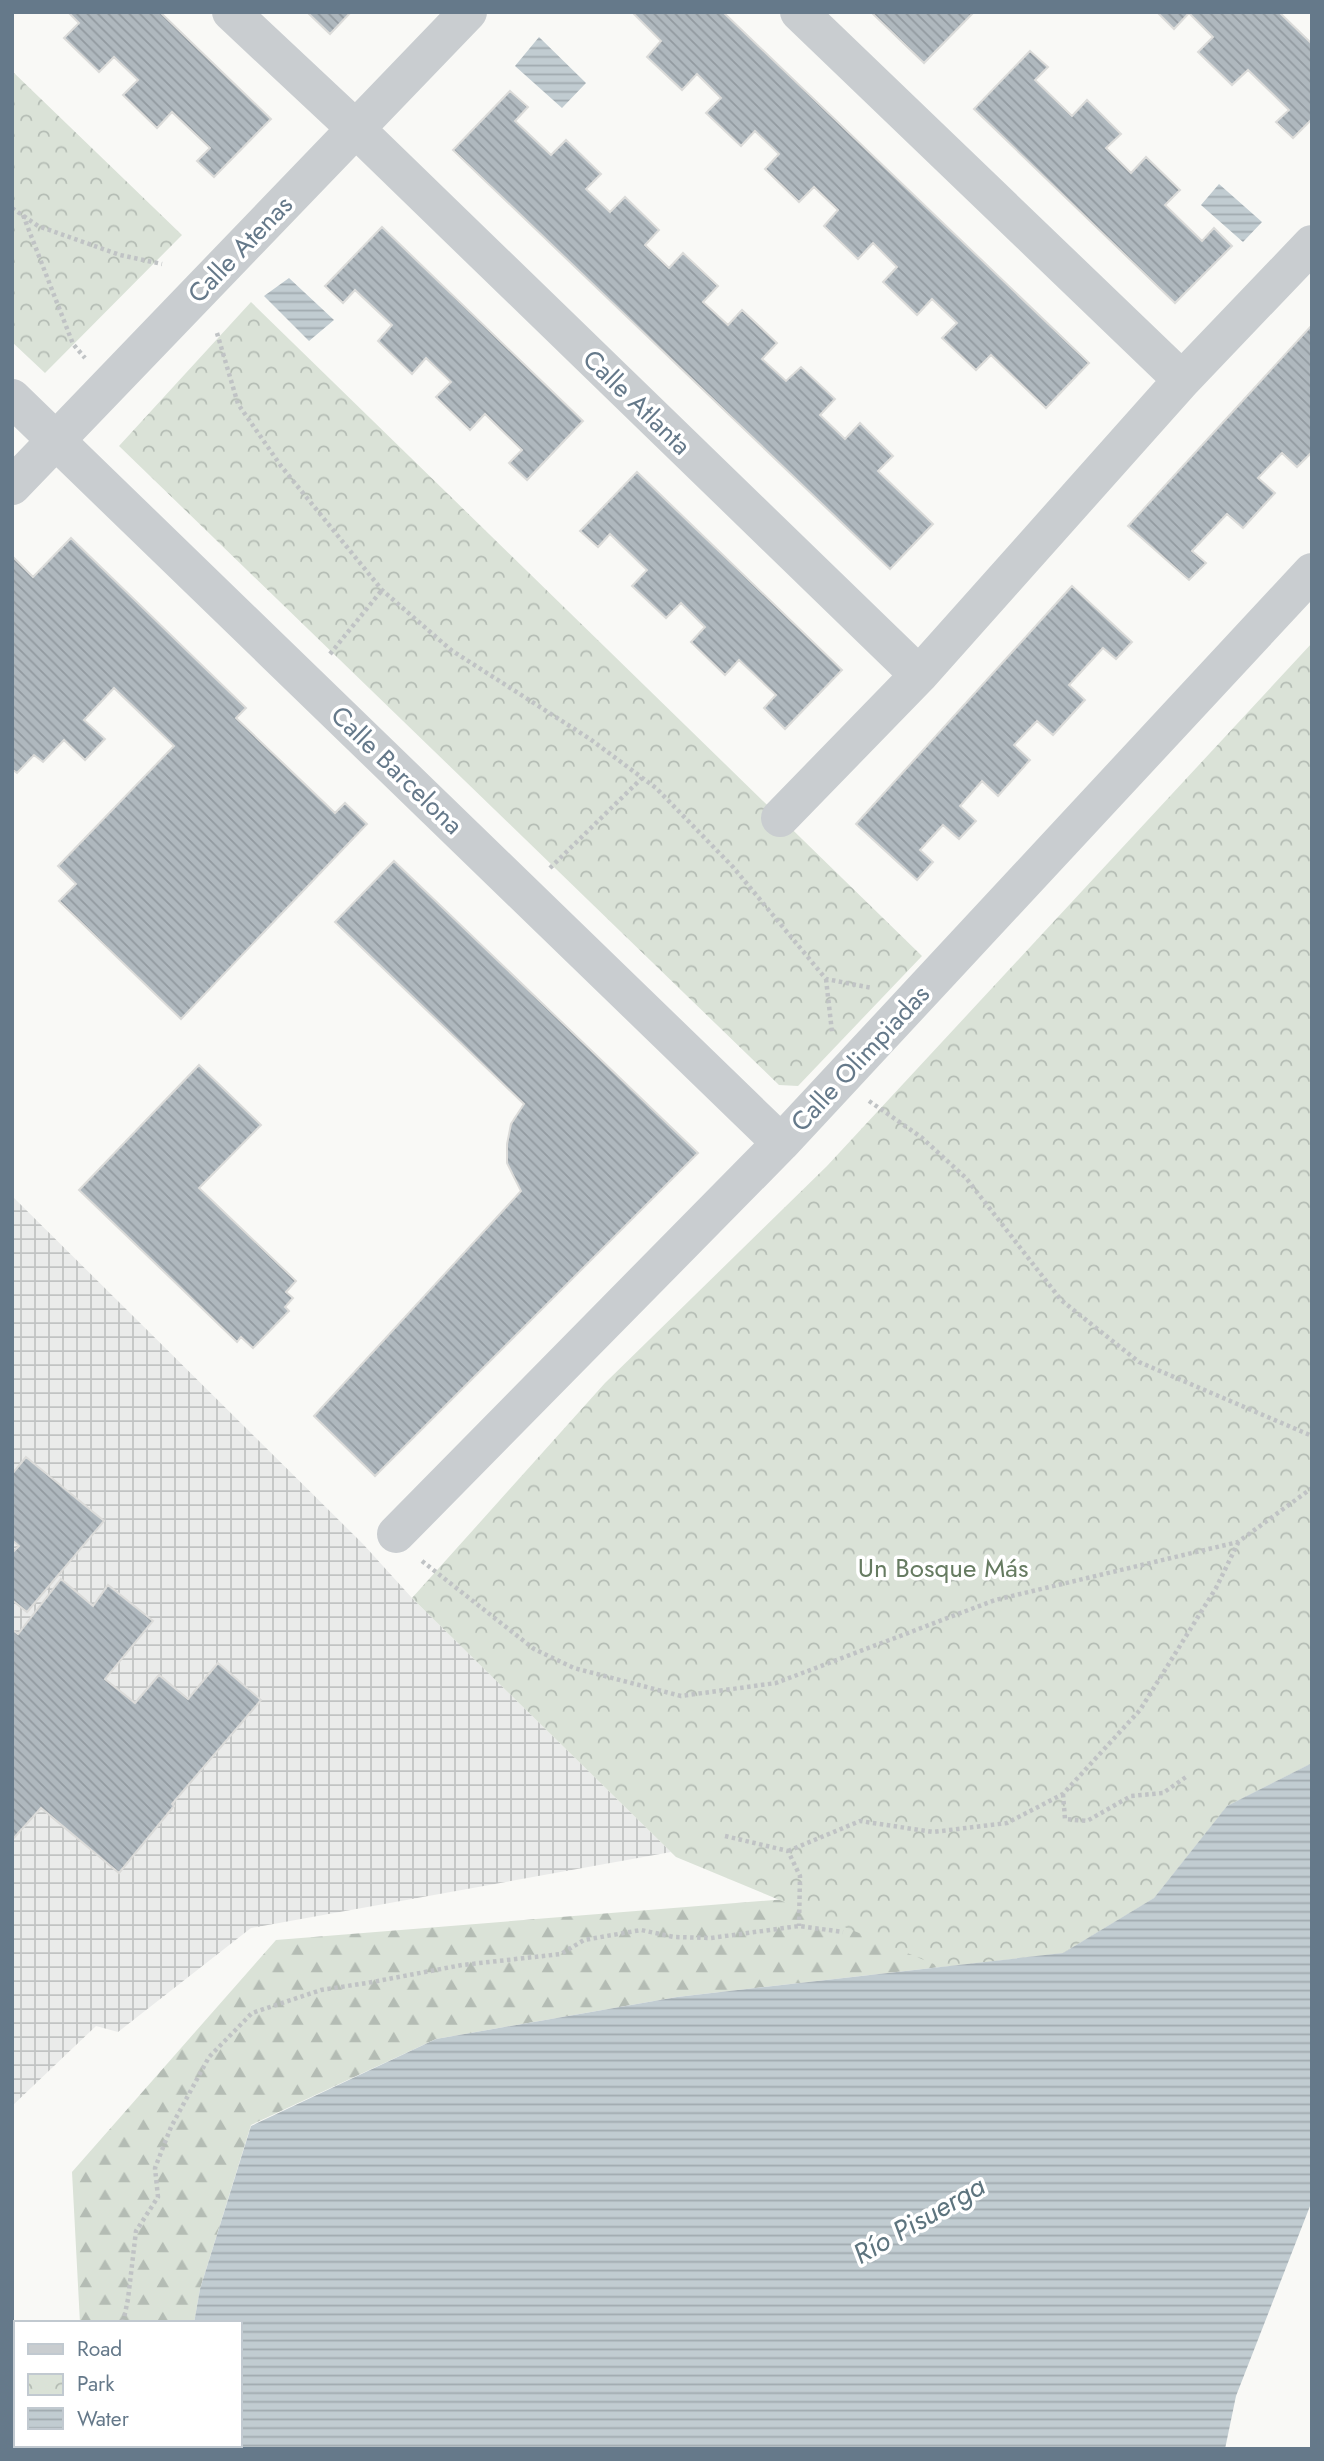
<svg xmlns="http://www.w3.org/2000/svg" width="1324" height="2461" font-family="Jost,sans-serif">
<style>
.industrial{fill:url(#industrial-grid)}
.forest{fill:url(#forest-firs)}
.park{fill:url(#park-crowns)}
.water{fill:url(#water-rules)}
.building{fill:url(#building-back-hatch);stroke:#dbdbd9;stroke-width:2}
.lines{fill:none;stroke-linecap:round;stroke-linejoin:round}
.path{stroke:#c0c3c5;stroke-width:4.5;stroke-dasharray:3.5 3.5;stroke-linecap:butt}
.minor{stroke:#c9cdd0;stroke-width:38}
.labels{text-anchor:middle;dominant-baseline:central;stroke-width:7;stroke-linejoin:round;paint-order:stroke}
.street-label{font-size:26px;fill:#65798a;stroke:#fff}
.park-label{font-size:26px;fill:#667b61;stroke:#fff}
.water-label{font-size:28px;font-style:italic;fill:#5d747e;stroke:#fff}
</style>
<defs>
<pattern id="industrial-grid" width="8" height="8" patternUnits="userSpaceOnUse" patternTransform="scale(1.75)"><rect width="8" height="8" fill="#eaebea"/><path d="M0 4h8M4 0v8" fill="none" stroke="#c1c3c3"/></pattern>
<pattern id="forest-firs" width="22" height="20" patternUnits="userSpaceOnUse" patternTransform="scale(1.75)"><rect width="22" height="20" fill="#dae2d7"/><path d="M5 1l3.5 6h-7zM16 11l3.5 6h-7z" fill="#b4bcb4"/></pattern>
<pattern id="park-crowns" width="20" height="18" patternUnits="userSpaceOnUse" patternTransform="scale(1.75)"><rect width="20" height="18" fill="#dae2d7"/><path d="M2 6a3 3 0 1 1 6 0M12 15a3 3 0 1 1 6 0" fill="none" stroke="#b4bcb4"/></pattern>
<pattern id="water-rules" width="6" height="5" patternUnits="userSpaceOnUse" patternTransform="scale(1.75)"><rect width="6" height="5" fill="#c1ccd1"/><path d="M0 2.5h6" fill="none" stroke="#a0aaaf"/></pattern>
<pattern id="building-back-hatch" width="6" height="6" patternUnits="userSpaceOnUse" patternTransform="scale(1.75)"><rect width="6" height="6" fill="#afb8be"/><path d="M-1 5l2 2M0 0l6 6M5-1l2 2" fill="none" stroke="#929aa0"/></pattern>
</defs>
<rect width="100%" height="100%" fill="#f9f9f6"/>
<!-- industrial -->
<path class="industrial" d="M12,1196L363,1544L412,1598L671,1852L251,1928L118,2032L96,2026L12,2106Z"/>
<!-- forest -->
<path class="forest" d="M1312,1763L1227,1806L1154,1898L1063,1953L677,1997L436,2039L251,2125L200,2289L194,2323H80L72,2172L276,1940L860,1893Z"/>
<!-- park -->
<path class="park" d="M12,71L182,235L45,373L12,342Z
M251,302L922,956L798,1086L779,1085L119,446Z
M1312,643V1763L1227,1806L1154,1898L1063,1953L941,1967L676,1857L412,1598L605,1383L827,1166Z"/>
<!-- water -->
<path class="water" d="M539,37L586,83L562,108L515,66Z
M1219,184L1262,222L1243,242L1201,205Z
M289,278L334,320L309,341L264,296Z
M1312,1763V2201L1236,2396L1225,2449H172L173,2445H240V2323H194L200,2289L251,2126L436,2039L677,1997L1063,1953L1154,1898L1227,1806Z"/>
<!-- building -->
<path class="building" d="M68,12H160L271,119L214,177L197,161L210,148L172,112L157,128L123,95L138,80L114,57L99,72L64,38L79,23Z
M307,12H351L330,34Z
M632,12H723L1089,363L1046,408L991,355L976,370L942,338L957,323L932,299L917,315L883,282L897,267L873,243L858,259L824,226L838,210L814,187L799,202L765,169L779,154L755,131L741,146L706,113L721,98L697,74L682,90L647,57L661,41Z
M871,12H974L924,63Z
M1157,12H1279L1312,44V119L1293,138L1276,122L1289,110L1248,70L1232,85L1198,52L1213,37L1189,13L1174,29Z
M1030,51L1048,67L1035,80L1072,116L1087,100L1121,134L1106,148L1131,173L1146,157L1180,190L1165,205L1202,241L1214,228L1232,246L1175,303L974,109Z
M510,91L528,107L515,121L551,155L566,140L601,174L586,189L610,212L625,197L659,230L645,245L669,268L683,253L718,286L703,302L728,325L742,310L777,343L762,359L786,381L801,367L835,399L820,415L845,439L860,423L893,456L878,471L933,524L890,569L453,150Z
M382,227L583,421L527,480L509,463L522,450L485,414L470,430L436,397L451,382L426,358L412,374L378,341L392,325L355,290L343,303L325,286Z
M1312,325V452L1297,467L1282,453L1258,478L1275,493L1243,528L1227,514L1192,551L1206,563L1189,580L1128,526Z
M637,472L842,670L785,729L764,708L776,695L739,660L725,675L691,642L705,627L681,603L666,618L632,586L647,570L610,534L598,547L580,531Z
M71,538L246,708L236,718L335,813L345,803L367,824L181,1019L59,901L76,884L58,866L174,746L114,688L84,720L105,739L85,760L64,740L43,762L34,755L17,773L12,769V560L14,558L33,577Z
M1072,586L1132,642L1116,659L1103,648L1069,685L1085,700L1053,735L1037,721L1014,745L1030,760L998,796L982,781L960,806L976,821L959,839L943,825L920,850L933,862L917,880L856,824Z
M394,861L698,1153L375,1476L314,1416L521,1191L507,1163V1144L511,1124L524,1104L335,922Z
M199,1065L261,1125L199,1188L296,1281L286,1292L293,1298L285,1307L289,1311L253,1348L241,1337L237,1342L79,1190Z
M26,1457L104,1521L27,1612L12,1600V1553L19,1546L12,1540V1474Z
M61,1579L93,1606L108,1585L153,1621L105,1679L135,1703L159,1675L188,1699L218,1663L261,1700L172,1804L174,1806L119,1873L41,1808L12,1840V1633L14,1631L18,1634Z"/>
<g class="lines">
<!-- path -->
<path class="path" d="M12,208L38,226L120,255L162,264
M23,215L73,344L85,358
M217,333L238,404L281,466L382,590L451,650L590,739L656,788L733,867L826,979L872,988
M330,654L382,590
M550,868L642,778
M826,979L832,1032
M869,1101L921,1137L966,1178L1061,1300L1139,1362L1312,1436
M422,1561L534,1649L574,1668L681,1696L776,1683L995,1600L1238,1542L1312,1488
M1063,1794L1065,1819L1087,1821L1131,1796L1163,1793L1186,1777
M725,1836L788,1851L800,1876L799,1926
M788,1851L860,1821L933,1832L1007,1823L1063,1794L1140,1710L1216,1588L1238,1543
M123,2323L128,2299L136,2231L158,2197L155,2168L171,2127L209,2057L252,2013L321,1990L367,1983L462,1965L561,1954L584,1940L641,1930L674,1937L711,1938L799,1926L843,1932
M68,2449L71,2445"/>
<!-- minor -->
<path class="minor" d="M231,12L356,129L919,675
M799,12L1182,380
M12,398L781,1143
M12,486L468,12
M780,818L919,675L1182,380L1312,244
M396,1534L781,1143L1312,572"/>
</g>
<g class="labels">
<!-- street labels -->
<g class="street-label">
<text transform="translate(240 249) rotate(-46)">Calle Atenas</text>
<text transform="translate(637 402) rotate(44)">Calle Atlanta</text>
<text transform="translate(397 770) rotate(44)">Calle Barcelona</text>
<text transform="translate(860 1058) rotate(-47)">Calle Olimpiadas</text>
</g>
<!-- park labels -->
<g class="park-label">
<text x="943" y="1568">Un Bosque Más</text>
</g>
<!-- water labels -->
<g class="water-label">
<text transform="translate(919 2220) rotate(-30)">Río Pisuerga</text>
</g>
</g>
<!-- border -->
<rect width="1324" height="2461" fill="none" stroke="#65798a" stroke-width="28"/>
<!-- legend -->
<rect x="14" y="2321" width="228" height="126" fill="#ffffff" stroke="#c1c9d0" stroke-width="2"/>
<rect x="28" y="2344" width="35" height="10" fill="#c9cdd0" stroke="#c1c9d0" stroke-width="2"/>
<text x="77" y="2356" font-size="21" fill="#65798a">Road</text>
<rect x="28" y="2374" width="35" height="21" fill="url(#park-crowns)" stroke="#c1c9d0" stroke-width="2"/>
<text x="77" y="2391" font-size="21" fill="#65798a">Park</text>
<rect x="28" y="2408" width="35" height="21" fill="url(#water-rules)" stroke="#c1c9d0" stroke-width="2"/>
<text x="77" y="2426" font-size="21" fill="#65798a">Water</text>
</svg>
